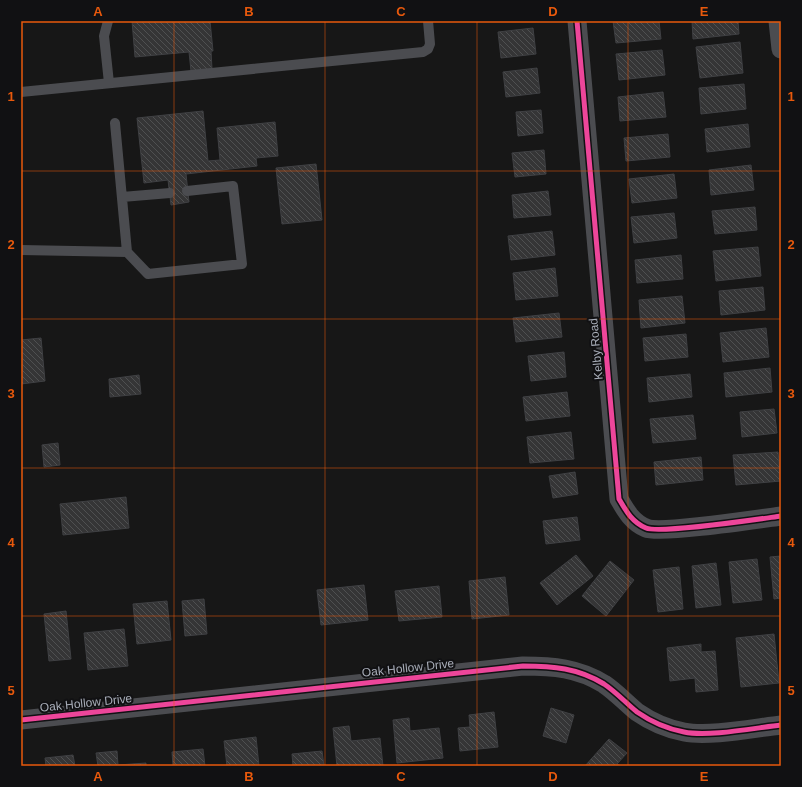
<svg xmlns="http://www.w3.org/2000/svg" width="802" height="787" font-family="Helvetica,sans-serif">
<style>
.building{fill:url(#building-back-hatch);stroke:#3f4043}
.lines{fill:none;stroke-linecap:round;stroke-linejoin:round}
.service{stroke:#4b4c50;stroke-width:10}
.minor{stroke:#4b4c50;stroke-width:19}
.cycleway-casing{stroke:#111113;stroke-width:8}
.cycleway{stroke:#ed469a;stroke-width:5}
.grid{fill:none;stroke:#e8590c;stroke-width:1;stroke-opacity:0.55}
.labels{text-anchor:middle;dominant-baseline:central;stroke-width:4;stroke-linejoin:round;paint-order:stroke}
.street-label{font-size:12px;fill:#a8adb8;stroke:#111113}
.neatline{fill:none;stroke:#e8590c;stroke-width:1.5}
.grid-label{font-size:13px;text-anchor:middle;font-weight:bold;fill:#e8590c}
</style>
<defs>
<pattern id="building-back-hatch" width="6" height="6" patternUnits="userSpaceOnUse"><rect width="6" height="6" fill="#353536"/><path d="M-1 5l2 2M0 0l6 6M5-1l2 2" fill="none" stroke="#4f5051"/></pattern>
</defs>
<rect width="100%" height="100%" fill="#171717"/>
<!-- building -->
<path class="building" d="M132,21H210L213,51H211L212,69L191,71L189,52L135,57Z
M613,21H659L661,39L616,43Z
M692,21H738L739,34L693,39Z
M533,28L536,54L501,58L498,32Z
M740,42L743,73L700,78L696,47Z
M662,50L665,75L619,80L616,54Z
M537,68L540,93L506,97L503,72Z
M744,84L746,109L701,114L699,88Z
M663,92L666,117L620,121L618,97Z
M541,110L543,133L518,136L516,112Z
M203,111L208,161L220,160L217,128L275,122L278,156L256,158L257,166L186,174L189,202L171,205L168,180L144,183L137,118Z
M748,124L750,147L707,152L705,129Z
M668,134L670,157L626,161L624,138Z
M544,150L546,174L515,177L512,153Z
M316,164L322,220L282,224L276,168Z
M751,165L754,190L711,195L709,170Z
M674,174L677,198L632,203L629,179Z
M548,191L551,215L514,218L512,195Z
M755,207L757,230L715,234L712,211Z
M674,213L677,238L634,243L631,217Z
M552,231L555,255L511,260L508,236Z
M758,247L761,276L716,281L713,251Z
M681,255L683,279L637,283L635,260Z
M555,268L558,296L516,300L513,273Z
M763,287L765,310L721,315L719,291Z
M682,296L685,323L641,328L639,300Z
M559,313L562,337L516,342L513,318Z
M766,328L769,357L723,362L720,333Z
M686,334L688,357L645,361L643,338Z
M41,338L45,381L21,384V340Z
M564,352L566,377L531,381L528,356Z
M770,368L772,392L726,397L724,373Z
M690,374L692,397L649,402L647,378Z
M139,375L141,394L110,397L109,379Z
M567,392L570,416L526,421L523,397Z
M774,409L777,433L742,437L740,412Z
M693,415L696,439L653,443L650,419Z
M571,432L574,459L530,463L527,437Z
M58,443L60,465L44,467L42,445Z
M778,452L781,481L736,485L733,455Z
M701,457L703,480L656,485L654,462Z
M575,472L578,494L553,498L549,476Z
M126,497L129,528L63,535L60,504Z
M577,517L580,540L546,544L543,521Z
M576,555L593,576L557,605L540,583Z
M781,556V598L774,599L770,557Z
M757,559L762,600L733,603L729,562Z
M610,561L634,580L606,616L582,596Z
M716,563L721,605L696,608L692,566Z
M679,567L683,609L658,612L653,570Z
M505,577L509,615L472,619L469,581Z
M364,585L368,620L321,625L317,590Z
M439,586L442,617L399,621L395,591Z
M204,599L207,634L185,636L182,601Z
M167,601L171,640L137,644L133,604Z
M66,611L71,659L49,661L44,614Z
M124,629L128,666L88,670L84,633Z
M774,634L779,683L741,687L736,638Z
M701,644V652L715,651L718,690L696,692L695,678L670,681L667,648Z
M551,708L574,715L566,743L543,736Z
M494,712L498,747L460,751L458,728L470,727L469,715Z
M409,718L410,731L439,728L443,758L397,763L393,720Z
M349,726L351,741L380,738L383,766H337L333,728Z
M256,737L259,766H227L224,741Z
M609,739L627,753L617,764L621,766H585Z
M203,749L205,766H173L172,752Z
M117,751L118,765L146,763V766H98L96,753Z
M322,751L324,766H293L292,754Z
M73,755L75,766H46L45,758Z"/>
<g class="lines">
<!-- service -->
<path class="service" d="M108,21L104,36L109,83
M21,92L423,52L428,49L430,44L428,21
M115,123L127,252
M122,197L170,193
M21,250L127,252L148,274L242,264L233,186L187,191"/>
<!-- minor -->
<path class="minor" d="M577,21L619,499C626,511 632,522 646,528C660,534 759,519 781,516
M778,21L781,49
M21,720L523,666C553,666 578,668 604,684C616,692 626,703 637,712C650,721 668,729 684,732C709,737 754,728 781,725"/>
<defs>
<path id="cycleway" d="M577,21L619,499C626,511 632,522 646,528C660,534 759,519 781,516
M21,720L523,666C553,666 578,668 604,684C616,692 626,703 637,712C650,721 668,729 684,732C709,737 754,728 781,725"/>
</defs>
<!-- cycleway casing -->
<use href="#cycleway" class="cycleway-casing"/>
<!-- cycleway -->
<use href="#cycleway" class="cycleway"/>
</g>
<!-- grid -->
<path class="grid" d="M174,21V766M325,21V766M477,21V766M628,21V766M21,171H781M21,319H781M21,468H781M21,616H781"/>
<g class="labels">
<!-- street labels -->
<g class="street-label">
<text transform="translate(596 349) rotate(-95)">Kelby Road</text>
<text transform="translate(408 668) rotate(-6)">Oak Hollow Drive</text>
<text transform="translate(86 703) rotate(-6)">Oak Hollow Drive</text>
</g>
</g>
<!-- border -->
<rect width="802" height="787" fill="none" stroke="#111113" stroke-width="44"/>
<rect x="22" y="22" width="758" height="743" class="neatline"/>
<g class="grid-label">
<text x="98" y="16">A</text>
<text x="249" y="16">B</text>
<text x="401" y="16">C</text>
<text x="553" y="16">D</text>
<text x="704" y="16">E</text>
<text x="11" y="101">1</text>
<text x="791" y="101">1</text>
<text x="11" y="249">2</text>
<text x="791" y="249">2</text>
<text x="11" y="398">3</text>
<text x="791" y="398">3</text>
<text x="11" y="547">4</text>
<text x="791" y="547">4</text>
<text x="11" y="695">5</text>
<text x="791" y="695">5</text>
<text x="98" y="781">A</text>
<text x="249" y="781">B</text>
<text x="401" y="781">C</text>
<text x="553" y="781">D</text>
<text x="704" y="781">E</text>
</g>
</svg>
